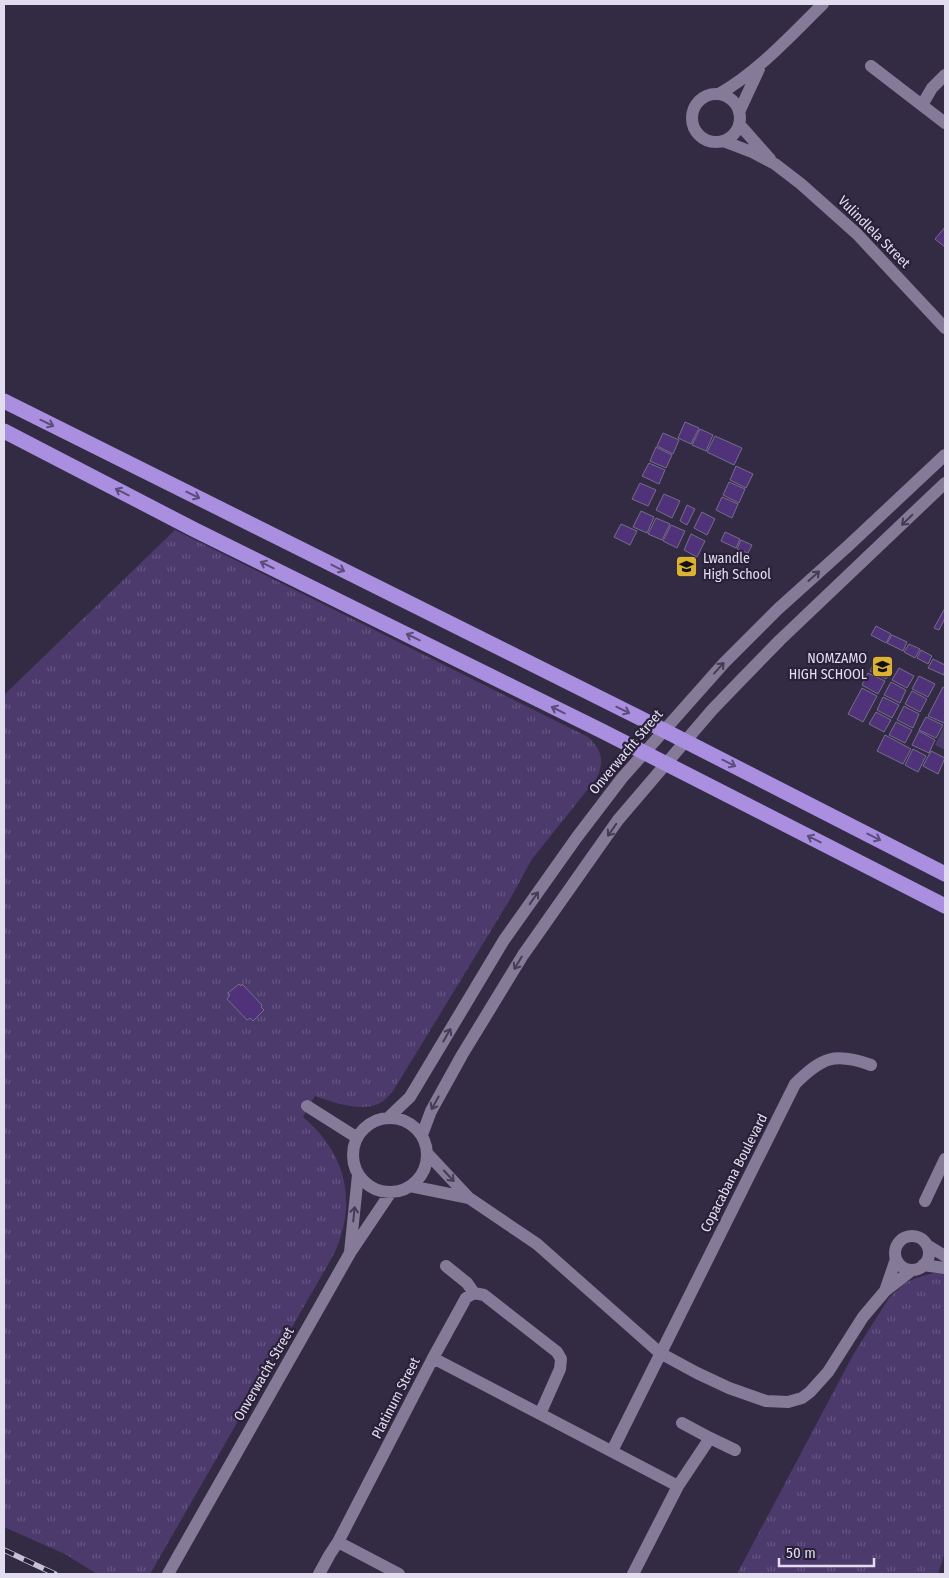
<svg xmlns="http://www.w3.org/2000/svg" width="949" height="1578" font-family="'Fira Sans Condensed',sans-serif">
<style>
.grass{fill:url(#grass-tufts)}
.pitch{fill:#4d3a6d}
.building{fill:#4f327a;stroke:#766d8a}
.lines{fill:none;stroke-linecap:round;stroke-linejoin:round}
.minor{stroke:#857b99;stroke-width:12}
.highway{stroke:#aa8ee0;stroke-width:15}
.rail-casing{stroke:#c7c2d4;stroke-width:5.5}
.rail{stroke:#292139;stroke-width:4;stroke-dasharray:11;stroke-linecap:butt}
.oneway{stroke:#5d4d7c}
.oneway2{stroke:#453c56}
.labels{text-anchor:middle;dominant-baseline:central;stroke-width:4.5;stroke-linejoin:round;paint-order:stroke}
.street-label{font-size:14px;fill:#e2ddee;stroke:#292139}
.poi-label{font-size:14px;fill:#e2ddee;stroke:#292139;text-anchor:start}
</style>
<defs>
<pattern id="grass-tufts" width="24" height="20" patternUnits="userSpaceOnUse" patternTransform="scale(1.25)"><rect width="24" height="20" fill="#4d3a6d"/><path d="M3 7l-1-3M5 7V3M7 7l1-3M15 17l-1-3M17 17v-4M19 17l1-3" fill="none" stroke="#665682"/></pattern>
</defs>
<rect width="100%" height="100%" fill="#332b44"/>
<!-- grass -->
<path class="grass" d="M175,530L588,737C602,749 605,763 596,779L532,859L509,901L393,1091C389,1096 384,1101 378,1104C362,1112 331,1102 315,1096L303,1117C346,1153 358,1202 334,1254L150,1574H97L65,1554L4,1527V695Z
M937,1272L945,1273V1552L938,1574H737L853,1355L889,1298L905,1283L916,1278Z"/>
<!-- pitch -->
<path class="pitch" d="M945,724V750L935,745Z"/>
<!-- building -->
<path class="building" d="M945,227V247L935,239Z
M685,422L699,428L691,444L678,438Z
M700,429L713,435L706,451L692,445Z
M663,433L679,440L673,454L657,446Z
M715,436L742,448L734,465L707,452Z
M656,447L672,455L666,468L650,461Z
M649,463L665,470L659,484L642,476Z
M736,466L753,474L746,488L730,480Z
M729,482L745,489L739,503L723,495Z
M640,483L656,490L648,506L632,499Z
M664,494L680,501L672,518L656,510Z
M722,497L738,504L732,518L716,510Z
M687,505L695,509L687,525L680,521Z
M641,511L654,517L647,533L633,527Z
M702,512L715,519L707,535L694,528Z
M656,518L670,524L662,540L648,534Z
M621,524L637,531L630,545L614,537Z
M671,525L685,531L677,548L663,541Z
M725,532L740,539L736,548L721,541Z
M691,534L705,541L697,557L684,550Z
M741,540L752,545L748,553L737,549Z
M736,551L747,556L743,564L733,559Z
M945,608V618L939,630L934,628Z
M876,626L891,634L886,643L871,635Z
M892,635L907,642L903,651L887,643Z
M909,644L920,649L915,658L904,652Z
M921,650L932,656L928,664L917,658Z
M876,658L893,666L886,679L870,671Z
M933,659L945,665L944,675L928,668Z
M899,668L914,676L907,688L892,680Z
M868,673L885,681L878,694L862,685Z
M919,676L935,684L928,697L912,689Z
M891,682L906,690L900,703L884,695Z
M943,687L945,688V720L944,723L928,716Z
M862,688L877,696L863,722L848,714Z
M912,691L927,699L920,712L905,704Z
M883,697L899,705L892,718L877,710Z
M904,706L919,714L913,728L897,720Z
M876,712L891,720L884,732L869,724Z
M926,717L943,725L936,738L919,730Z
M896,722L912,730L905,743L889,735Z
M919,731L935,740L929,753L912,745Z
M885,735L911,749L903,764L877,751Z
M913,749L926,756L918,772L905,765Z
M931,751L945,758L938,774L923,766Z
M239,984L241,986L242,984L262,1005L261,1007L264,1010L253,1021L250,1018L247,1020L227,999L230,995L228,993Z"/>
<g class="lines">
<!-- minor -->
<path class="minor" d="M871,66L945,123
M692 118a24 24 0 1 1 48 0a24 24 0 1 1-48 0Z
M719,94C759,71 790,36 823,4
M922,105L932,88L945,75
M739,112L759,69
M739,124L770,159
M723,141L752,152L775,164L801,184L857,234L945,328
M307,1106L356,1137
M389,1117L410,1097L504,940L577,837L622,778L724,663L778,609L848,546L945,455
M353 1155a37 37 0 1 1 74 0a37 37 0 1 1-74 0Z
M422,1135L431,1111L462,1055L523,955L618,820L712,710L740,681L780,640L945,483
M427,1153L469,1198L537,1244L660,1353L697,1373L729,1388L766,1401L788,1402L802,1398L810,1392L828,1372L863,1317L885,1291L912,1270
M410,1186L469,1198
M925,1201L945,1159
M895 1253a17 17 0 1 1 34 0a17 17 0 1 1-34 0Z
M927,1245L945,1256
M350,1252L358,1175
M923,1265L945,1268
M446,1266L467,1283L474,1293
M885,1291L896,1259
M433,1358L466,1298L474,1293L484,1295L557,1352L561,1359L560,1369L540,1414
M682,1423L710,1438
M612,1451L795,1084C822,1057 835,1052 871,1065
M168,1574L350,1253L391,1192
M319,1574L330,1554L338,1542
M399,1574L338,1542L433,1358L678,1486
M633,1574L678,1486L710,1438L735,1450"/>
<!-- highway -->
<path class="highway" d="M4,401L638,717L945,874
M4,431L195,530L602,731L945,906"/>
<defs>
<path id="rail" d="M4,1550L55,1574"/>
</defs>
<!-- rail casing -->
<use href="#rail" class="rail-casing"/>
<!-- rail -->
<use href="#rail" class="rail"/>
</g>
<!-- one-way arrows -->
<defs><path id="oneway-shaft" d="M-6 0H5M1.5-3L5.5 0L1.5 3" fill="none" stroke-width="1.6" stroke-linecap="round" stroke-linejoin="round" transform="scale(1.25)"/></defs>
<g class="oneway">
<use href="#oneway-shaft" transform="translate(47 423) rotate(26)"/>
<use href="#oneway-shaft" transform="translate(122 492) rotate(-153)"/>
<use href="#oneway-shaft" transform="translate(193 495) rotate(26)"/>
<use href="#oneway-shaft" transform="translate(267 565) rotate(-154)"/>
<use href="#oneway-shaft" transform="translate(338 568) rotate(27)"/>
<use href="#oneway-shaft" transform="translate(413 637) rotate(-154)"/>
<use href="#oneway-shaft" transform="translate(558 710) rotate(-154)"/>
<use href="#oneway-shaft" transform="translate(623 710) rotate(26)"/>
<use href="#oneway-shaft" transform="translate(729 763) rotate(27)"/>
<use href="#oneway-shaft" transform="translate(874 837) rotate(27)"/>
<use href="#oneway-shaft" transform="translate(814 839) rotate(-153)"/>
</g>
<g class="oneway2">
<use href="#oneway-shaft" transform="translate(907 520) rotate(136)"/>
<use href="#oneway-shaft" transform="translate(814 576) rotate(-42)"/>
<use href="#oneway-shaft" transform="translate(719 668) rotate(-48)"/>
<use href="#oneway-shaft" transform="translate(612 830) rotate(125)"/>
<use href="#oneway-shaft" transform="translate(534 898) rotate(-55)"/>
<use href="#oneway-shaft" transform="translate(518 963) rotate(121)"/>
<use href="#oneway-shaft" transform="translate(447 1035) rotate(-60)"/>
<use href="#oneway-shaft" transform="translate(435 1103) rotate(119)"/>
<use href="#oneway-shaft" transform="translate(449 1176) rotate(47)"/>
<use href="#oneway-shaft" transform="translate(354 1214) rotate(-84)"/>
</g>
<!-- icons -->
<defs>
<symbol id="school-square" viewBox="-11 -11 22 22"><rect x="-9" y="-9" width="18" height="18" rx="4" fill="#dcb233" stroke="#292139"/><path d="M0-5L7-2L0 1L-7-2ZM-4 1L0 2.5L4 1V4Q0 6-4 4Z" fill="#111"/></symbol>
</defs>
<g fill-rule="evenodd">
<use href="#school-square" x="674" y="554" width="25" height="25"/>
<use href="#school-square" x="870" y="654" width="25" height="25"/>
</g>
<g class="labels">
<!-- street labels -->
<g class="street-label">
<text transform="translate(874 232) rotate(45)">Vulindlela Street</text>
<text transform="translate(626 752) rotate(-50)">Onverwacht Street</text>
<text transform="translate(734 1173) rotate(-63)">Copacabana Boulevard</text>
<text transform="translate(264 1374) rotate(-60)">Onverwacht Street</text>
<text transform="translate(396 1398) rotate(-63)">Platinum Street</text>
</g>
<!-- poi labels -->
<g class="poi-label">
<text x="703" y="558">Lwandle<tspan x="703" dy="16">High School</tspan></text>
<text x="867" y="658" text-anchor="end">NOMZAMO<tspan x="867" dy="16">HIGH SCHOOL</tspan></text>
</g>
</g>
<!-- border -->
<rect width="949" height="1578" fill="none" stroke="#e2ddee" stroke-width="10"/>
<!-- scale -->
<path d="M779 1558v8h95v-8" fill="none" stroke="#e2ddee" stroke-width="2.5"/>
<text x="786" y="1558" font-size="15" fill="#e2ddee" stroke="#292139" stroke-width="4" paint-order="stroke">50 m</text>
</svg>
